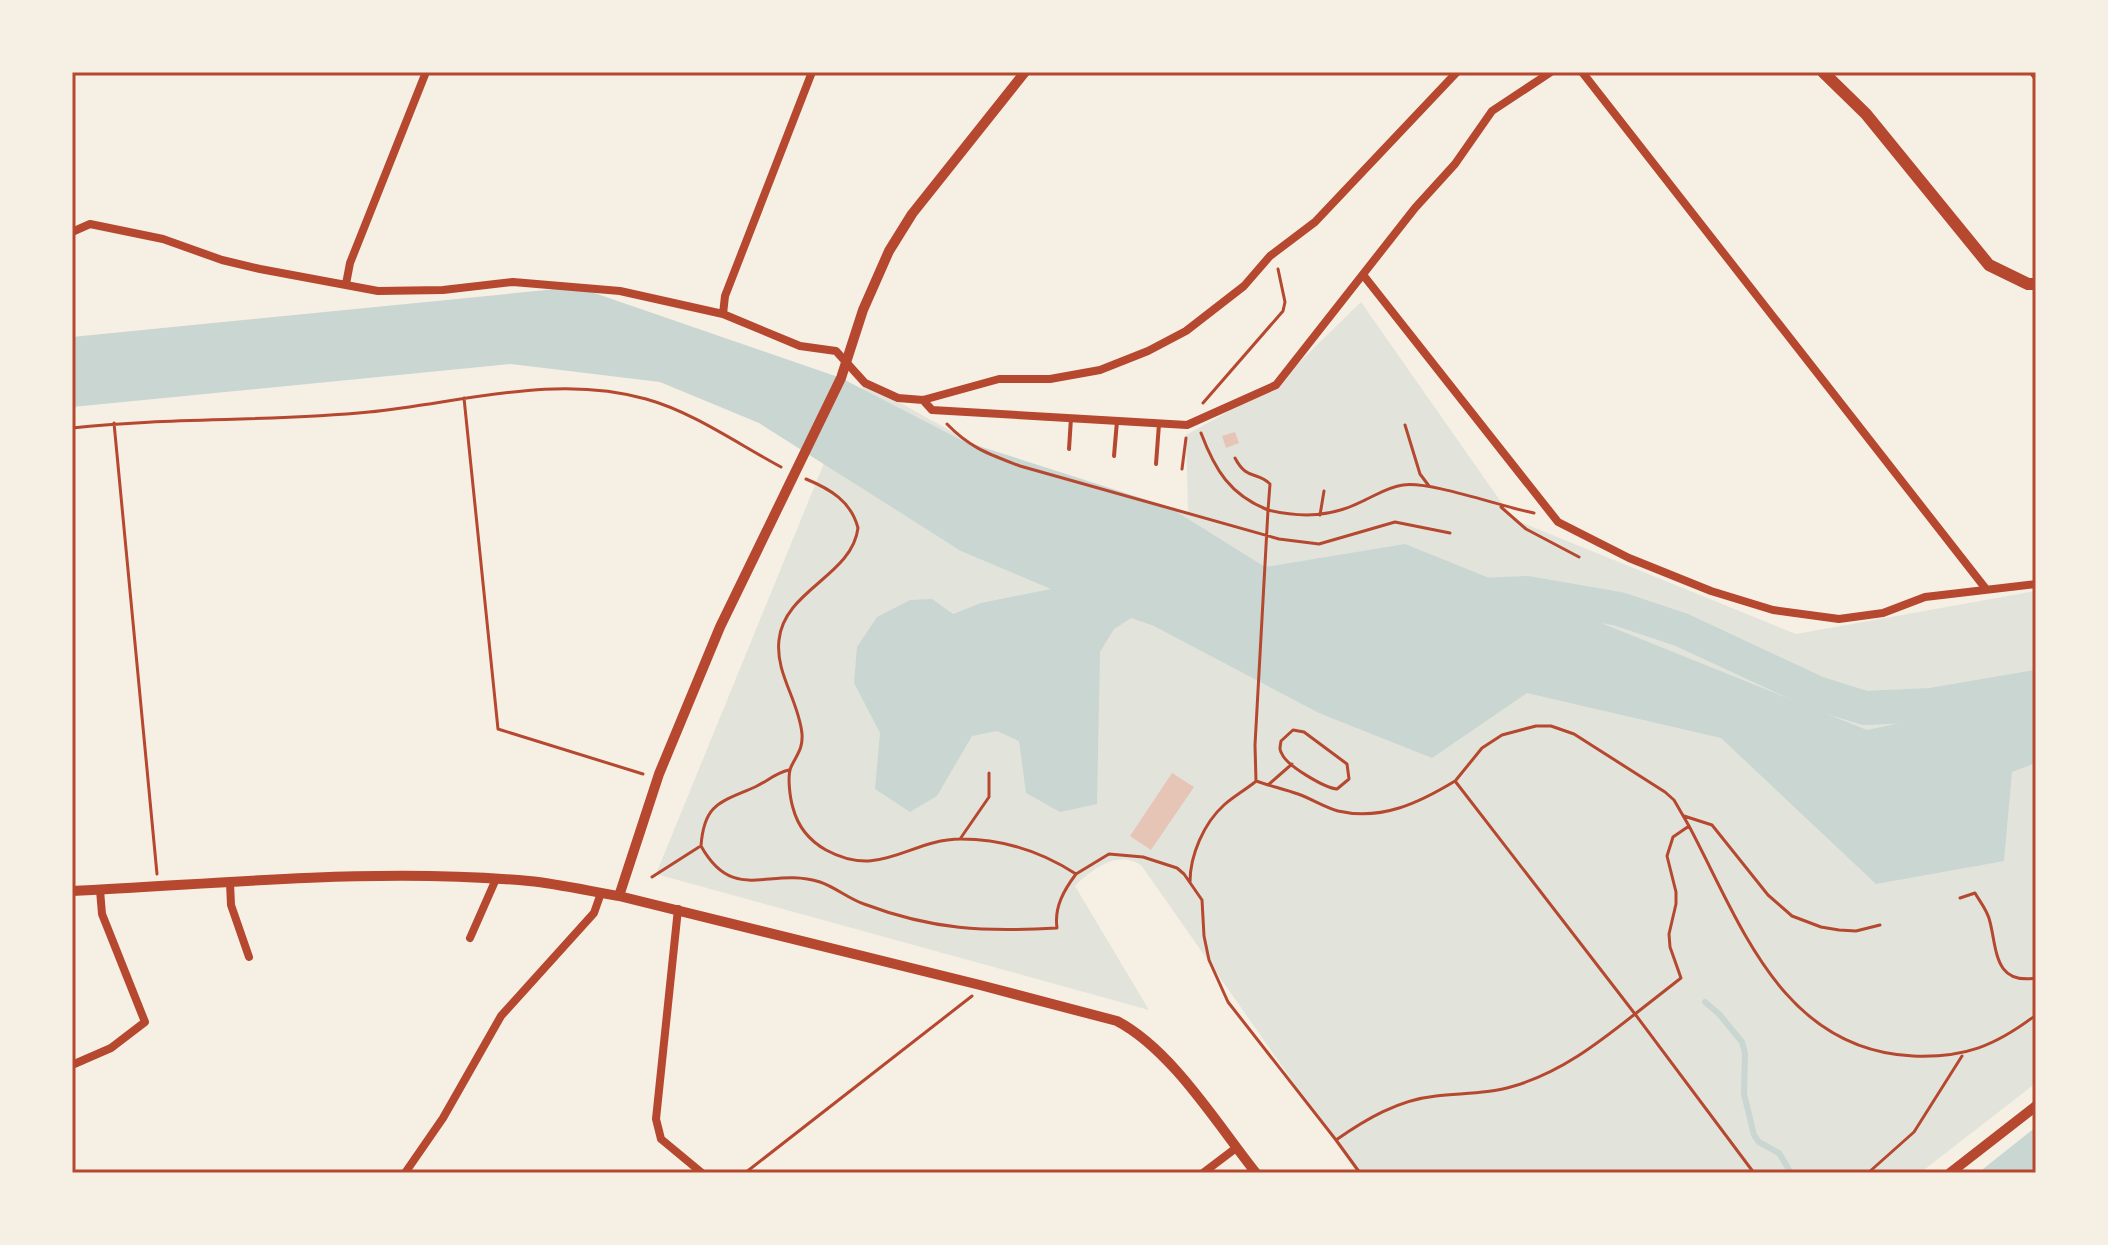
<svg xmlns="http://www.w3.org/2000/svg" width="2108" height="1245" font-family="Barlow,sans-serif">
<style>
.green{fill:#e2e4dc}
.water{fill:#c9d6d2}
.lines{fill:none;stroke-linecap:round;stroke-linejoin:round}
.stream{stroke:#c9d6d2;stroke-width:6}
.river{stroke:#c9d6d2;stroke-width:34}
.building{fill:#e6c5b7}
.path{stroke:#b5482f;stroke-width:3}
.service{stroke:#b5482f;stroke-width:4}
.minor{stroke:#b5482f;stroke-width:8}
.tertiary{stroke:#b5482f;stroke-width:10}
.secondary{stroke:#b5482f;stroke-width:12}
.neatline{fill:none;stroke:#b5482f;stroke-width:3}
</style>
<rect width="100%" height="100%" fill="#f6efe4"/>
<!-- green -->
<path class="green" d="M1361,302L1513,519L1796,634L2036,591V1083L1920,1173H1357L1141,865C1117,850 1092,869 1075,886L1149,1010L656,874L831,446L865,383L997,457L1188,512L1186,435L1276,385Z"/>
<!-- water -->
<path class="water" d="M577,287L841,378L963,441L1169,507L1265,567L1405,544L1867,730L2036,694V763L2012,772L2004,861L1876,884L1721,738L1527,693L1432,758L1319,713L1154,626L1131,618L1114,629L1100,652L1097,804L1060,812L1026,793L1019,741L997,731L972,736L937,796L910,812L875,789L880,733L854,683L857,647L877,617L910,600L932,599L953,614L981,603L1051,589L961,551L759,423L660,382L511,364L72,407V337Z
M2036,1127V1173H1978Z"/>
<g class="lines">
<!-- stream -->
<path class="stream" d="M1705,1002L1719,1014L1742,1042L1745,1053L1744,1094L1754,1135L1759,1142L1779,1153L1791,1173"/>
<!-- river -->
<path class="river" d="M1480,595L1527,593L1619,609L1682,630L1817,693L1865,708L1931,705L2036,687"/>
</g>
<!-- building -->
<path class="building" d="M1235,432L1239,443L1226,448L1222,436Z
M1172,773L1194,787L1151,850L1130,836Z"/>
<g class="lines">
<!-- path -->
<path class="path" d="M464,398L498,729L643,774
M1203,403L1283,311L1285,302L1278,269
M114,423L157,874
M947,424C970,448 989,454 1020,466L1279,539L1319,544L1395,522L1450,533
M1405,425L1420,474L1429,486
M72,428C171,417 270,422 369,412C460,403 555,373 646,399C693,412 738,444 781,467
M1201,433C1215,470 1230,495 1268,510L1270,484C1257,471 1247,481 1235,458
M1182,469L1186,438
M806,479C830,489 851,501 858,528C852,576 784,590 779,640C775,673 799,701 802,734C803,749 797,754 791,767C787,776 790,798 793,808C798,827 810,841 826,850C881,880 909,839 961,839C1002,839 1042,852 1076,874L1109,854L1143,857L1177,868L1184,874L1202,900L1204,936L1209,960L1228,1002L1336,1140C1366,1119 1398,1100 1436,1096C1462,1093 1489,1094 1514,1086C1561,1072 1597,1044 1635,1014L1455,781C1419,803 1381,821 1338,811C1324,807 1312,799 1298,794C1284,789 1270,786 1256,781L1255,745L1268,510C1302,518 1332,517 1363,501C1376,495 1388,487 1403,485C1431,481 1502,507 1534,513
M1501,507L1526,529L1579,557
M1320,515L1324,491
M1293,730L1304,732L1347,764L1349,779L1337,789C1325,788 1287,766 1282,754C1279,749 1280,748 1281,741Z
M789,770C775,773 768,781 755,787C721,802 704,803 701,846C734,905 769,866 820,882C835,887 849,899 864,904C933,930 984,932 1057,928C1054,907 1064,890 1076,874
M1456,780L1482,748L1502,735L1536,726H1551L1574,734L1665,792L1674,800L1689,826L1673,837L1667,856L1676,892V904L1669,934L1670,947L1681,978L1635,1014L1754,1173
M1268,785L1292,764
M1684,816L1712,825L1768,895L1792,916L1821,927L1839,930L1856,931L1880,925
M1689,826C1741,924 1782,1050 1913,1056C1965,1058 1995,1046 2036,1015
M960,839L989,797V773
M652,877L699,847
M1190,882C1190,855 1204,823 1224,805C1233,797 1245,790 1255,782
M1960,898L1975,893C1980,902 1988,911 1990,922C1997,949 1994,985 2036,978
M1336,1140L1360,1173
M745,1173L972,996
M1868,1173L1914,1132L1962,1056"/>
<!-- service -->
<path class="service" d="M1069,449L1071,418
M1114,456L1117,421
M1156,464L1159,424"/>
<!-- minor -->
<path class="minor" d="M1582,72L1986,589
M2033,72L2036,76
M72,232L90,224L163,239L222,260L260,269L378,291L443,290L513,282L620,291L723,314L800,346L836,351L865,383L898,398L923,400L999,379H1050L1100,370L1148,351L1186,331L1244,286L1270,256L1315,222L1457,72
M1364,276L1558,522L1629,558L1711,591L1773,610L1839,619L1883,613L1925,597L2036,584
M346,284L350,263L426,72
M723,314L725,296L812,72
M923,400L932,410L1187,425L1276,385L1415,208L1455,164L1492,111L1551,72
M230,883L231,905L249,957
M678,909L656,1119L661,1139L702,1173
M470,938L496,879
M72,1065L111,1048L145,1022L102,914L100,890
M405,1173L443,1118L501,1016L594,913L601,893
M1203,1173L1236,1148"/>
<!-- tertiary -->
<path class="tertiary" d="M1025,72L912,214L889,251L863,310L841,378L720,627L659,774L619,896L980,985L1117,1021C1172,1050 1217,1124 1256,1173
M72,891C223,884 377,867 529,881C559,884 589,891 619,896
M1950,1173L2036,1106"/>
<!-- secondary -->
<path class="secondary" d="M1823,72L1866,114L1989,265L2028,284H2036"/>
</g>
<!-- border -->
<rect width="2108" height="1245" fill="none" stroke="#f6efe4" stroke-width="148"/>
<rect x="74" y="74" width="1960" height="1097" class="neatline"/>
</svg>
